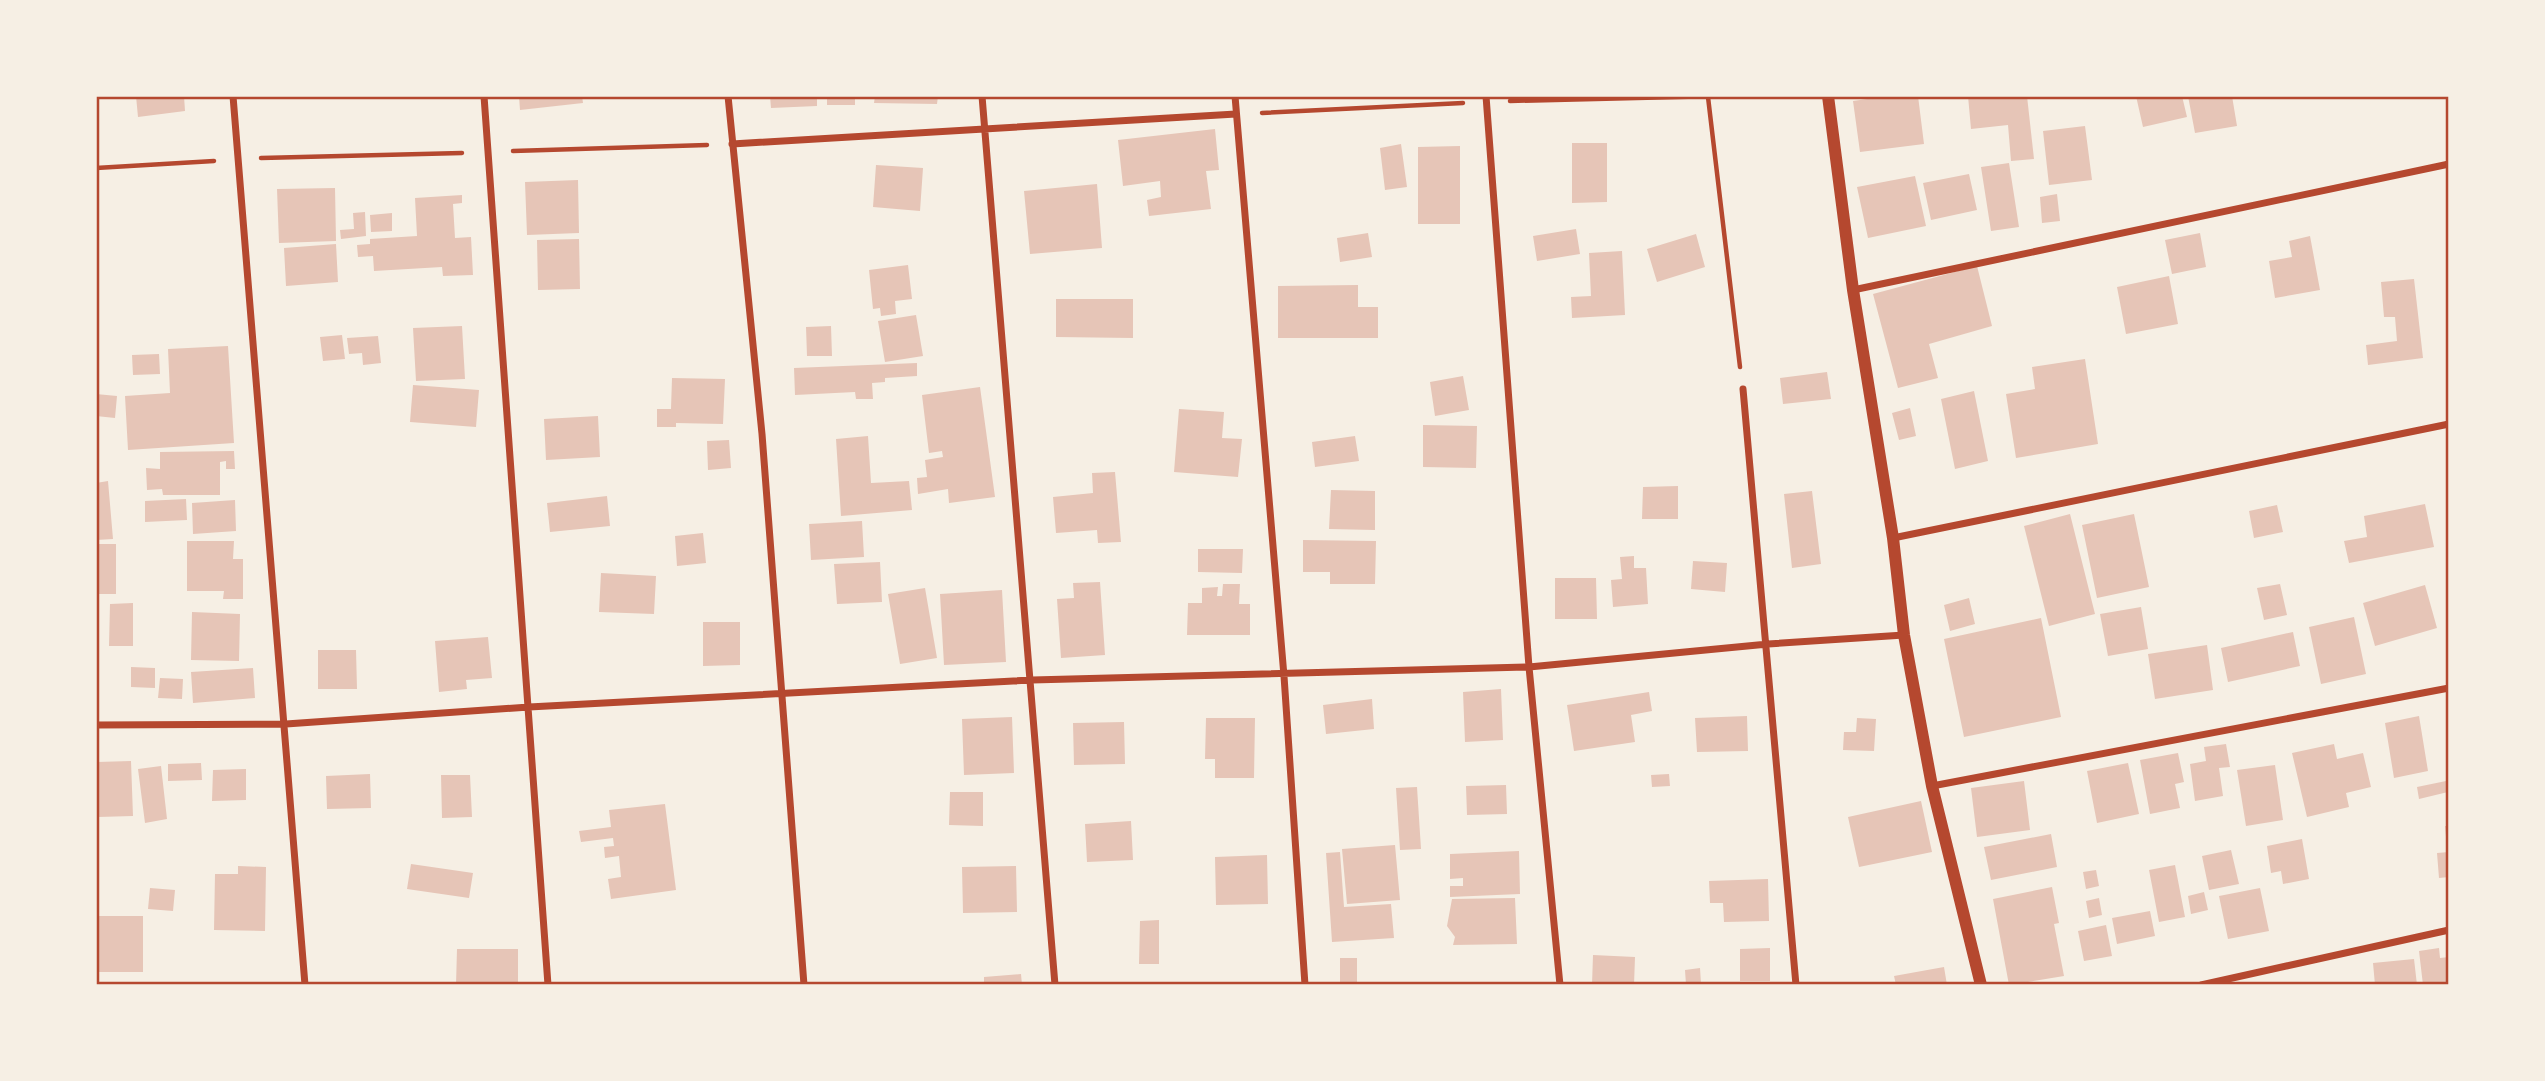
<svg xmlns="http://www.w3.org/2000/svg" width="2545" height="1081" font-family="Barlow,sans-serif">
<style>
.building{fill:#e6c5b7}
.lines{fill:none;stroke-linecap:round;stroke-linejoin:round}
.path{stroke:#b5482f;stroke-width:4.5}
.minor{stroke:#b5482f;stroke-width:7}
.tertiary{stroke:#b5482f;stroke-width:12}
.neatline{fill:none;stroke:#b5482f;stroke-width:2.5}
</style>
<rect width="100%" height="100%" fill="#f6efe4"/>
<!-- building -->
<path class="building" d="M136,96H184L185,111L138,117Z
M519,96H582L583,103L520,110Z
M770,96H817V106L771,108Z
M827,96H855V105H827Z
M875,96H938L937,104L874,103Z
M1888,96H1918L1924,144L1860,152L1853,101Z
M1968,96H2027L2034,159L2011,161L2008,125L1971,129Z
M2136,96H2182L2187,117L2143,127Z
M2188,96H2232L2237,126L2195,133Z
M2085,126L2092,180L2049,185L2043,131Z
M1215,129L1219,170L1206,171L1211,209L1149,216L1147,200L1161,197L1160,181L1123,186L1118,140Z
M1572,143H1607V202L1572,203Z
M1401,144L1407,187L1385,190L1380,148Z
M1460,146V224H1418V147Z
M2009,163L2019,227L1991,231L1981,167Z
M876,165L923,168L920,211L873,207Z
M1969,174L1977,210L1931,220L1923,183Z
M1915,176L1926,226L1868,238L1857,187Z
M578,180L579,233L527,235L525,182Z
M1097,184L1102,248L1030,254L1024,191Z
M335,188L336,241L279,243L277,189Z
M2057,194L2060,221L2042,223L2040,197Z
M462,195V203L453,204L455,238L471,237L473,275L443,276L442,267L374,271L373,256L358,257L357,245L370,244V239L417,236L415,198Z
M365,212L366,236L341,239L340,230L354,229L353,213Z
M392,213V231L371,232L370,215Z
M1576,229L1580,254L1537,261L1533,236Z
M1368,233L1372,257L1340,262L1337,238Z
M2200,233L2206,267L2172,274L2165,240Z
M1696,234L1705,267L1657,282L1647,249Z
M2310,236L2320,290L2275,298L2269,261L2292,257L2289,241Z
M579,239L580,289L538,290L537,240Z
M336,244L338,282L286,286L284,248Z
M1622,251L1625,315L1572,318L1571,297L1591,296L1589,253Z
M908,265L912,299L895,301L896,314L881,316L880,308L873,309L869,270Z
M1977,266L1992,326L1929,344L1938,378L1898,388L1873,294Z
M2169,276L2178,324L2126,334L2117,287Z
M2414,279L2423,358L2368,365L2366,345L2397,341L2395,317H2384L2381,282Z
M1358,285V307H1378V338H1278V286Z
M1056,299H1133V338L1056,337Z
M916,315L923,356L885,362L878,321Z
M462,326L465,379L416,381L413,328Z
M831,326L832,356H807L806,327Z
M342,335L345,359L323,361L320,337Z
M378,336L381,363L363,365L362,353L349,354L347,338Z
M228,346L234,443L128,450L125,396L170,393L168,349Z
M159,354L160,374L133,375L132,355Z
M2085,359L2098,444L2016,458L2006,394L2035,389L2032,367Z
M917,363V376L885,378V382L872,383L873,399H856L855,392L795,395L794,368Z
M1827,372L1831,399L1783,404L1780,378Z
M1463,376L1469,410L1435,416L1430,382Z
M672,378L725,379L723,424L676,423V427H657V409H671Z
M413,385L479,390L476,427L410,422Z
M980,387L995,497L949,503L948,489L918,494L917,478L927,477L925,460L943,457L942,451L929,453L922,395Z
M1974,391L1988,461L1955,469L1941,399Z
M96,394L117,396L115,418L96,416Z
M1910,408L1916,436L1899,440L1892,413Z
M1179,409L1224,412L1222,438L1242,439L1238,477L1174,472Z
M598,416L600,457L546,460L544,419Z
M1423,425L1477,426L1476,468L1423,467Z
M868,436L871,483L909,481L912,510L841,516L836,439Z
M1355,436L1359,461L1315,467L1312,442Z
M729,440L731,468L708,470L707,441Z
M234,451L235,469H226V461L220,462V495H163L162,489L147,490L146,468L160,469V452Z
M1115,472L1121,542L1098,543L1097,530L1056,533L1053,497L1093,493L1092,473Z
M108,481L113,539L96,540V483Z
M1678,486V519H1642L1643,487Z
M1331,490L1375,491V530L1329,529Z
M1812,491L1821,564L1792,568L1784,494Z
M607,496L610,526L550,532L547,503Z
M186,499L187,520L145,522V501Z
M235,500L236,531L193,534L192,503Z
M2425,504L2434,547L2349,563L2344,541L2367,537L2364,516Z
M2277,505L2283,532L2254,538L2249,511Z
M2070,514L2095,614L2049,626L2024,526Z
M2134,514L2149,587L2097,598L2082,525Z
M862,521L864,557L811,560L809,524Z
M703,533L706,563L677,566L675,536Z
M1303,540L1376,541L1375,584H1330V572H1303Z
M187,541H234L233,559H243V599H223L224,591H187Z
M96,544H116V594H96Z
M1198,549H1243L1242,573L1198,572Z
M1634,556V568H1646L1648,604L1613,607L1611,580L1622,579L1620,557Z
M1693,561L1727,563L1725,592L1691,589Z
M880,562L882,602L837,604L834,564Z
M601,573L656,576L654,614L599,612Z
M1555,578H1596L1597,619H1555Z
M1100,582L1105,655L1061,658L1057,599L1074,598L1073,583Z
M1223,584H1240L1239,604H1250V635H1187L1188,603H1202V588L1218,587L1217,596H1222Z
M2280,584L2287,615L2264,620L2257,588Z
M2425,585L2437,628L2375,646L2363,603Z
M925,588L937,658L900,664L888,594Z
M1002,590L1006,662L944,665L940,594Z
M1969,598L1975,624L1950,631L1944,605Z
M133,603V646H109L110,604Z
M2141,607L2148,649L2108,656L2100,614Z
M192,612L240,614L239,661L191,660Z
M2354,617L2366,674L2321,684L2309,627Z
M2041,618L2061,717L1964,737L1944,639Z
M703,622H740V665L703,666Z
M2293,632L2300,666L2228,682L2221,648Z
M488,637L492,678L466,680L467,689L439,692L435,641Z
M2207,645L2213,690L2155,699L2148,654Z
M318,650H356L357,689H318Z
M131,667L155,668V688L131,687Z
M253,668L255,698L193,703L191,672Z
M160,678L183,679L182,699L158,698Z
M1501,689L1503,740L1465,742L1463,692Z
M1649,692L1652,711L1631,715L1635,742L1574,751L1567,705Z
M1372,699L1374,729L1326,734L1323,705Z
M1747,716L1748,751L1697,752L1695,718Z
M2419,716L2428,771L2394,778L2385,723Z
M1012,717L1014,773L964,775L962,719Z
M1206,718H1255L1254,778H1215V759H1205Z
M1857,718L1876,719L1874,751L1843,750L1844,732H1856Z
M1124,722L1125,764L1074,765L1073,723Z
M2226,744L2230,767L2219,768L2223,796L2195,801L2190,764L2206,761L2204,747Z
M2334,744L2337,759L2363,753L2371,787L2346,793L2349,807L2307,817L2292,753Z
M2178,753L2184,782L2175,784L2180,808L2150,814L2140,760Z
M131,761L133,816L98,817L97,762Z
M201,763L202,780L168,781V764Z
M2128,763L2139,814L2097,823L2087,771Z
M2275,765L2283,820L2246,826L2237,770Z
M161,766L167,819L145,823L138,769Z
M246,769V800L212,801L213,770Z
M370,774L371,808L327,809L326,776Z
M1669,774L1670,786L1652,787L1651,775Z
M441,775H470L472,817L442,818Z
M2024,781L2030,830L1977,837L1971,788Z
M2446,781L2448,792L2419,799L2417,787Z
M1506,785L1507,814L1467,815L1466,786Z
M1417,787L1421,849L1400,850L1396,788Z
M950,792H983V826L949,825Z
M1921,801L1932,852L1859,867L1848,817Z
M665,804L676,890L611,899L608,879L621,877L619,856L605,858L604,847L614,846L613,838L581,842L579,831L611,827L609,810Z
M1131,821L1133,860L1087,862L1085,824Z
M2445,826H2449V847H2447Z
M2051,834L2057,867L1991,880L1984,847Z
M2302,839L2309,879L2283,884L2281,871L2271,873L2267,846Z
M1395,845L1400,900L1347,904L1342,849Z
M2231,850L2239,884L2209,890L2202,856Z
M1519,851L1520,894L1450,897V886H1463V878L1450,879V854Z
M1340,852L1344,907L1391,904L1394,938L1332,942L1326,853Z
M2449,852V877L2439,878L2437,853Z
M1267,855L1268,904L1216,905L1215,857Z
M411,864L473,873L469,898L407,889Z
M2175,865L2185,917L2159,922L2149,870Z
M238,866L266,867L265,931L214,930L215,874H238Z
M1016,866L1017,912L963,913L962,867Z
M2096,870L2099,886L2086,889L2083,872Z
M1768,879L1769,921L1724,922L1723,903H1710L1709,881Z
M2052,887L2059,923L2054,924L2064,976L2009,985L1993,899Z
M150,888L175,890L173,911L148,909Z
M2260,888L2269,931L2228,939L2219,896Z
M2204,892L2208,910L2191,914L2188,896Z
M1515,898L1517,944L1453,945L1455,937L1447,926L1452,899Z
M2099,898L2102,915L2089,918L2086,901Z
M2150,911L2155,936L2117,944L2112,918Z
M96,916H143V972H96Z
M1159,920V964H1139L1140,921Z
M2106,925L2112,956L2084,961L2078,931Z
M1770,948V981H1740V949Z
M2439,948L2440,958L2449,957V985H2423L2419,951Z
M457,949H518V985H456Z
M1593,955L1635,957L1634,985H1592Z
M1340,958H1357V985H1340Z
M2414,959L2417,985H2375L2373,963Z
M1944,967L1947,985H1896L1894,976Z
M1700,968L1701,984L1686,985L1685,970Z
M1021,974L1022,985H984V977Z"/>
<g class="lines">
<!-- path -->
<path class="path" d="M1708,97L1740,367
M1510,101L1719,96
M1262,113L1463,103
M513,151L707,145
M261,158L462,153
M96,168L214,161"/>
<!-- minor -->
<path class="minor" d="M233,96L305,985
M484,96L548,985
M728,96L762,434L804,985
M982,96L1055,985
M1235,96L1284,676L1305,985
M1486,96L1529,667L1560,985
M732,144L1236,114
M1853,290L2449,164
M1743,389L1796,985
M1893,538L2449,424
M96,725L286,724L529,707L1032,680L1529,667L1768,644L1904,635
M1932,786L2449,688
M2201,985L2449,930"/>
<!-- tertiary -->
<path class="tertiary" d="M1828,96L1853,290L1893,538L1904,635L1932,786L1981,985"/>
</g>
<!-- border -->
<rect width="2545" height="1081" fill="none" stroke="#f6efe4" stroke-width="196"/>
<rect x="98" y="98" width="2349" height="885" class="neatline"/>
</svg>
